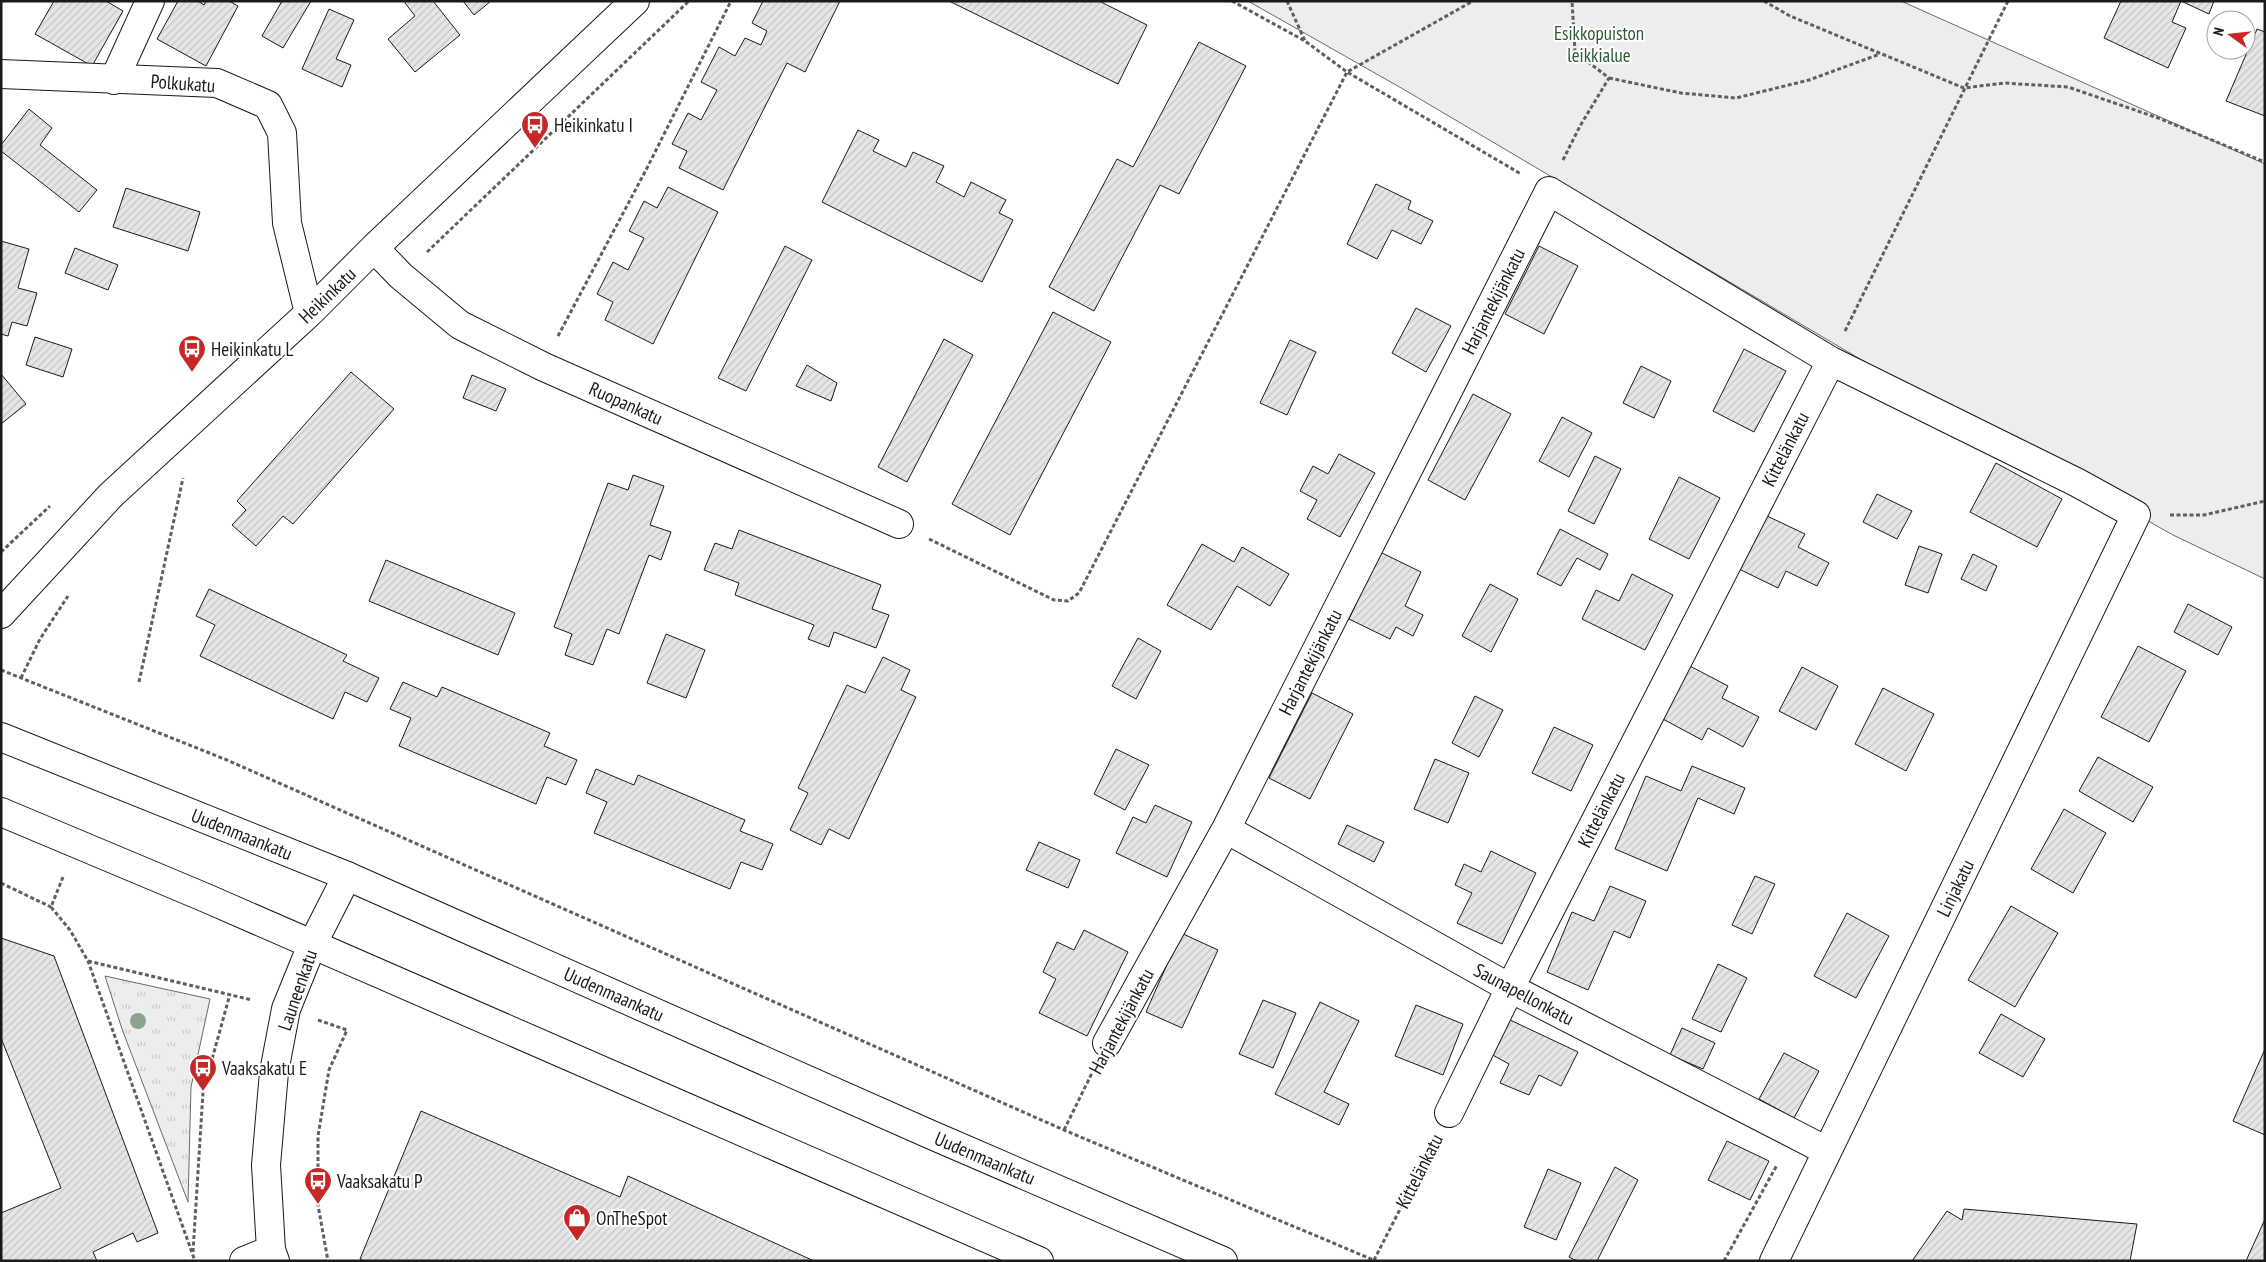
<svg xmlns="http://www.w3.org/2000/svg" width="2266" height="1262" font-family="'PT Sans Narrow',sans-serif">
<style>
.grass{fill:url(#grass-tufts);stroke:#6a6a6a}
.built{fill:#ededed;stroke:#6a6a6a}
.building{fill:url(#building-hatch);stroke:#1a1a1a}
.lines{fill:none;stroke-linecap:round;stroke-linejoin:round}
.minor-casing{stroke:#1a1a1a;stroke-width:30}
.major-casing{stroke:#1a1a1a;stroke-width:30}
.path{stroke:#5f5f5f;stroke-width:3;stroke-dasharray:4 2.5;stroke-linecap:butt}
.minor{stroke:#fff;stroke-width:28}
.major{stroke:#fff;stroke-width:28}
.tree{fill:#8aa48f}
.labels{text-anchor:middle;dominant-baseline:central;stroke-width:4;stroke-linejoin:round;paint-order:stroke}
.park-label{font-size:19px;fill:#2b5a34;stroke:#fff}
.street-label{font-size:19px;fill:#1a1a1a;stroke:#fff}
.poi-label{font-size:19px;fill:#1a1a1a;stroke:#fff;text-anchor:start}
</style>
<defs>
<pattern id="grass-tufts" width="24" height="20" patternUnits="userSpaceOnUse" patternTransform="scale(1.25)"><rect width="24" height="20" fill="#ededed"/><path d="M3 7l-1-3M5 7V3M7 7l1-3M15 17l-1-3M17 17v-4M19 17l1-3" fill="none" stroke="#cbcbcb"/></pattern>
<pattern id="building-hatch" width="6" height="6" patternUnits="userSpaceOnUse" patternTransform="scale(1.25)"><rect width="6" height="6" fill="#e6e6e6"/><path d="M-1 1l2-2M0 6l6-6M5 7l2-2" fill="none" stroke="#c5c5c5"/></pattern>
</defs>
<rect width="100%" height="100%" fill="#fff"/>
<!-- grass -->
<path class="grass" d="M105,976L210,999L191,1087L188,1202L122,1029Z"/>
<!-- built -->
<path class="built" d="M1248,1H1901L2265,164V579L2173,535L1860,359L1403,89Z"/>
<!-- building -->
<path class="building" d="M54,1H106L123,11L92,66L35,34Z
M178,1H198L204,5L206,1H229L238,6L206,66L157,39Z
M282,1H311L283,48L262,36Z
M406,1H433L460,35L415,72L388,39L415,16L405,3Z
M463,1H491L474,15Z
M763,1H840L805,72L787,63L723,190L679,168L687,151L672,144L688,113L701,120L717,90L701,82L719,47L735,56L745,38L761,45L767,31L752,23Z
M949,1H1099L1147,25L1118,84Z
M2121,1H2214L2209,14L2181,1L2172,22L2186,28L2168,68L2104,38Z
M329,9L354,20L336,59L351,65L342,87L302,69Z
M2257,29L2265,32V116L2226,101Z
M1199,42L1246,66L1179,194L1160,185L1094,311L1049,287L1117,159L1133,167Z
M29,109L52,128L40,145L97,190L79,212L1,151V145Z
M858,130L879,140L873,151L906,167L913,152L944,166L936,182L964,197L971,182L1006,200L999,213L1013,220L982,282L822,202Z
M1376,184L1411,201L1408,209L1433,221L1421,244L1392,230L1377,259L1347,244Z
M668,187L718,212L653,344L605,320L613,302L597,294L613,262L628,270L644,238L629,231L644,201L657,208Z
M126,188L200,212L188,251L113,227Z
M1,241L29,249L18,288L37,293L27,326L12,322L8,336L1,334Z
M785,246L812,260L746,391L718,378Z
M1539,246L1578,266L1544,334L1505,314Z
M75,248L118,265L108,290L65,273Z
M1416,308L1451,326L1426,372L1392,353Z
M1053,312L1111,342L1010,535L952,504Z
M35,337L72,349L63,377L26,365Z
M944,339L973,355L907,482L878,467Z
M1290,340L1316,352L1287,415L1260,403Z
M1744,349L1786,371L1754,432L1713,411Z
M807,365L837,383L831,401L796,386Z
M1641,366L1671,381L1654,418L1623,403Z
M351,372L394,409L293,524L283,516L256,546L232,525L246,510L237,501Z
M1,374L26,404L1,424Z
M472,375L506,389L496,411L463,398Z
M1473,394L1511,414L1465,500L1428,480Z
M1562,417L1592,433L1569,477L1539,461Z
M1339,454L1375,473L1340,537L1307,519L1317,500L1300,491L1313,466L1328,474Z
M1595,456L1621,469L1594,524L1568,511Z
M1996,463L2062,499L2037,547L1970,512Z
M633,475L664,486L650,525L671,532L661,560L649,555L619,634L607,629L593,665L565,655L572,634L554,627L608,483L628,490Z
M1679,477L1720,498L1689,559L1649,539Z
M1877,494L1912,511L1897,539L1863,522Z
M1765,515L1805,534L1798,547L1829,563L1817,586L1786,571L1778,588L1739,569Z
M1560,529L1608,554L1600,570L1577,558L1561,586L1537,574Z
M739,530L881,585L872,609L889,615L876,648L834,632L829,647L808,639L814,625L735,595L739,583L704,570L715,543L732,549Z
M1202,544L1234,562L1242,547L1289,574L1270,606L1237,586L1211,630L1167,605Z
M1919,546L1942,554L1928,593L1905,585Z
M1380,552L1421,572L1405,606L1423,615L1413,636L1396,627L1390,639L1349,619Z
M1973,554L1997,566L1986,591L1961,579Z
M386,560L515,613L498,655L369,601Z
M1632,574L1673,595L1645,650L1582,619L1596,590L1619,601Z
M1490,584L1518,599L1491,652L1462,636Z
M209,589L347,655L343,661L379,678L367,702L345,692L333,719L200,656L215,625L196,616Z
M2188,604L2232,627L2218,655L2174,632Z
M666,634L705,650L686,698L647,683Z
M1138,638L1161,651L1136,699L1112,686Z
M2138,646L2186,671L2149,742L2101,717Z
M883,657L910,670L901,690L916,697L849,839L829,829L821,845L790,830L808,793L798,788L847,685L865,693Z
M1688,665L1728,686L1722,698L1759,717L1743,747L1708,728L1702,740L1661,718Z
M1802,667L1838,686L1816,730L1779,711Z
M403,682L437,697L442,687L550,733L544,746L577,760L566,785L547,777L536,804L399,746L411,718L390,709Z
M1883,688L1934,714L1906,771L1855,744Z
M1312,693L1353,714L1310,799L1269,778Z
M1475,696L1503,710L1479,757L1452,743Z
M1554,727L1593,745L1571,791L1532,773Z
M1116,749L1149,765L1125,810L1094,794Z
M2098,757L2153,787L2133,822L2079,791Z
M1435,759L1469,773L1448,823L1414,809Z
M1692,766L1745,788L1734,814L1698,798L1667,871L1615,849L1646,776L1681,791Z
M596,769L634,785L638,775L745,820L740,831L773,844L762,870L741,862L730,889L594,833L607,802L586,793Z
M1155,805L1192,822L1167,877L1116,853L1133,817L1146,823Z
M2064,809L2106,833L2073,893L2031,869Z
M1347,825L1384,842L1374,862L1338,844Z
M1039,842L1080,860L1068,888L1026,870Z
M1491,851L1536,873L1502,944L1457,923L1472,893L1455,885L1464,864L1481,872Z
M1755,876L1775,884L1752,934L1732,925Z
M1610,886L1646,901L1630,938L1614,931L1588,990L1547,972L1572,912L1594,921Z
M2011,906L2058,933L2015,1007L1968,980Z
M1847,913L1889,936L1856,998L1814,976Z
M1084,930L1128,952L1087,1036L1039,1013L1056,979L1043,972L1057,942L1074,950Z
M1181,933L1218,950L1182,1028L1146,1012Z
M1,938L54,956L158,1233L137,1242L133,1233L93,1252L97,1261H1V1213L61,1188L1,1038Z
M1718,964L1747,978L1721,1032L1692,1019Z
M1263,1000L1296,1013L1273,1068L1239,1054Z
M1320,1002L1359,1021L1324,1092L1349,1104L1339,1125L1275,1094Z
M1416,1005L1463,1024L1443,1075L1395,1056Z
M2001,1014L2045,1039L2023,1077L1979,1053Z
M1508,1019L1578,1052L1561,1086L1539,1075L1529,1095L1500,1083L1509,1064L1489,1053Z
M1682,1028L1715,1043L1703,1069L1670,1055Z
M2265,1049V1135L2233,1121Z
M1784,1053L1819,1071L1794,1118L1759,1099Z
M421,1111L620,1197L628,1176L814,1261H364L360,1259Z
M1727,1141L1769,1161L1750,1200L1708,1180Z
M1615,1167L1638,1180L1597,1261H1577L1569,1257Z
M1548,1169L1581,1183L1556,1240L1524,1227Z
M1964,1209L2137,1224L2130,1261H1912L1947,1211L1962,1220Z
M2265,1219V1261H2246Z"/>
<g class="lines">
<defs>
<path id="minor" d="M1,74L217,83L268,105L282,133L287,223L309,313
M114,80L150,1
M374,248L401,276L460,325L544,367L899,524
M1,614L111,495L309,313L374,248L635,1
M1226,829L1510,988L1827,1151
M1107,1043L1226,829L1549,191L1831,361L2076,482L2136,515L1774,1261
M1449,1113L1510,988L1831,361
M244,1261L271,1250
M275,1261L271,1250L266,1165L274,1072L286,1009L312,945L347,876"/>
<path id="major" d="M1,737L347,876L927,1133L1223,1261
M1,812L206,898L1039,1261"/>
</defs>
<!-- minor casing -->
<use href="#minor" class="minor-casing"/>
<!-- major casing -->
<use href="#major" class="major-casing"/>
<!-- path -->
<path class="path" d="M1232,1L1305,41L1347,72L1521,174
M1287,1L1305,41
M1764,1L1790,16L1964,88L2004,83L2068,87L2161,119L2265,162
M1609,78L1681,93L1736,98L1809,80L1880,54
M1563,160L1580,126L1609,78L1575,52L1572,1
M427,252L689,1
M1845,331L2008,1
M558,336L647,168L731,1
M2170,515H2204L2265,501
M929,539L1054,600L1068,601L1079,593L1347,72L1473,1
M1,552L50,506
M1,670L227,760L1064,1130L1376,1261
M21,678L40,639L68,596
M139,682L183,478
M63,877L51,907L70,930L88,961L195,1261
M1,883L51,907
M88,961L252,1000
M318,1020L347,1030L329,1070L318,1136V1205L328,1261
M1064,1130L1092,1073
M193,1252L203,1092L230,994
M1374,1260L1434,1143
M1724,1261L1777,1165"/>
<!-- minor -->
<use href="#minor" class="minor"/>
<!-- major -->
<use href="#major" class="major"/>
</g>
<!-- trees -->
<circle class="tree" cx="138" cy="1021" r="8"/>
<!-- icons -->
<defs>
<symbol id="bus-pin" viewBox="-11 -11 22 30"><path d="M0 17L-7.5 6A9.5 9.5 0 1 1 7.5 6Z" fill="#c62828" stroke="#fff"/><path d="M-5-6H5V4H4V6H2V4H-2V6H-4V4H-5ZM-3.5-4V0h7V-4ZM-3.5 1.2v1.5H-2V1.2ZM2 1.2v1.5H3.5V1.2Z" fill="#fff"/></symbol>
<symbol id="shop-pin" viewBox="-11 -11 22 30"><path d="M0 17L-7.5 6A9.5 9.5 0 1 1 7.5 6Z" fill="#c62828" stroke="#fff"/><path d="M-5-2.5h2.3a2.7 3.5 0 0 1 5.4 0H5L5.5 6h-11ZM-1.5-2.5h3a1.5 2.3 0 0 0-3 0Z" fill="#fff"/></symbol>
</defs>
<g fill-rule="evenodd">
<use href="#bus-pin" x="519" y="109" width="32" height="43"/>
<use href="#bus-pin" x="176" y="333" width="32" height="43"/>
<use href="#bus-pin" x="187" y="1052" width="32" height="43"/>
<use href="#bus-pin" x="302" y="1165" width="32" height="43"/>
<use href="#shop-pin" x="561" y="1202" width="32" height="43"/>
</g>
<g class="labels">
<!-- park labels -->
<g class="park-label">
<text x="1599" y="33">Esikkopuiston<tspan x="1599" dy="22">leikkialue</tspan></text>
</g>
<!-- street labels -->
<g class="street-label">
<text transform="translate(183 83) rotate(4)">Polkukatu</text>
<text transform="translate(327 295) rotate(-44)">Heikinkatu</text>
<text transform="translate(1493 301) rotate(-63)">Harjantekijänkatu</text>
<text transform="translate(626 403) rotate(24)">Ruopankatu</text>
<text transform="translate(1785 449) rotate(-63)">Kittelänkatu</text>
<text transform="translate(1310 662) rotate(-63)">Harjantekijänkatu</text>
<text transform="translate(1601 810) rotate(-63)">Kittelänkatu</text>
<text transform="translate(242 834) rotate(22)">Uudenmaankatu</text>
<text transform="translate(1955 888) rotate(-64)">Linjakatu</text>
<text transform="translate(297 990) rotate(-71)">Launeenkatu</text>
<text transform="translate(614 994) rotate(24)">Uudenmaankatu</text>
<text transform="translate(1524 994) rotate(28)">Saunapellonkatu</text>
<text transform="translate(1121 1021) rotate(-62)">Harjantekijänkatu</text>
<text transform="translate(985 1158) rotate(23)">Uudenmaankatu</text>
<text transform="translate(1419 1171) rotate(-63)">Kittelänkatu</text>
</g>
<!-- poi labels -->
<g class="poi-label">
<text x="554" y="125">Heikinkatu I</text>
<text x="211" y="349">Heikinkatu L</text>
<text x="222" y="1068">Vaaksakatu E</text>
<text x="337" y="1181">Vaaksakatu P</text>
<text x="596" y="1218">OnTheSpot</text>
</g>
</g>
<!-- border -->
<rect width="2266" height="1262" fill="none" stroke="#1a1a1a" stroke-width="5"/>
<!-- north arrow -->
<g transform="translate(2231 35) rotate(285)"><circle r="24" fill="#ffffff" stroke="#a3a3a3"/>
<path d="M0-4L9 19L0 12L-9 19Z" fill="#c62828"/>
<text y="-8" font-size="14" font-weight="bold" text-anchor="middle" fill="#1a1a1a">N</text>
</g>
</svg>
